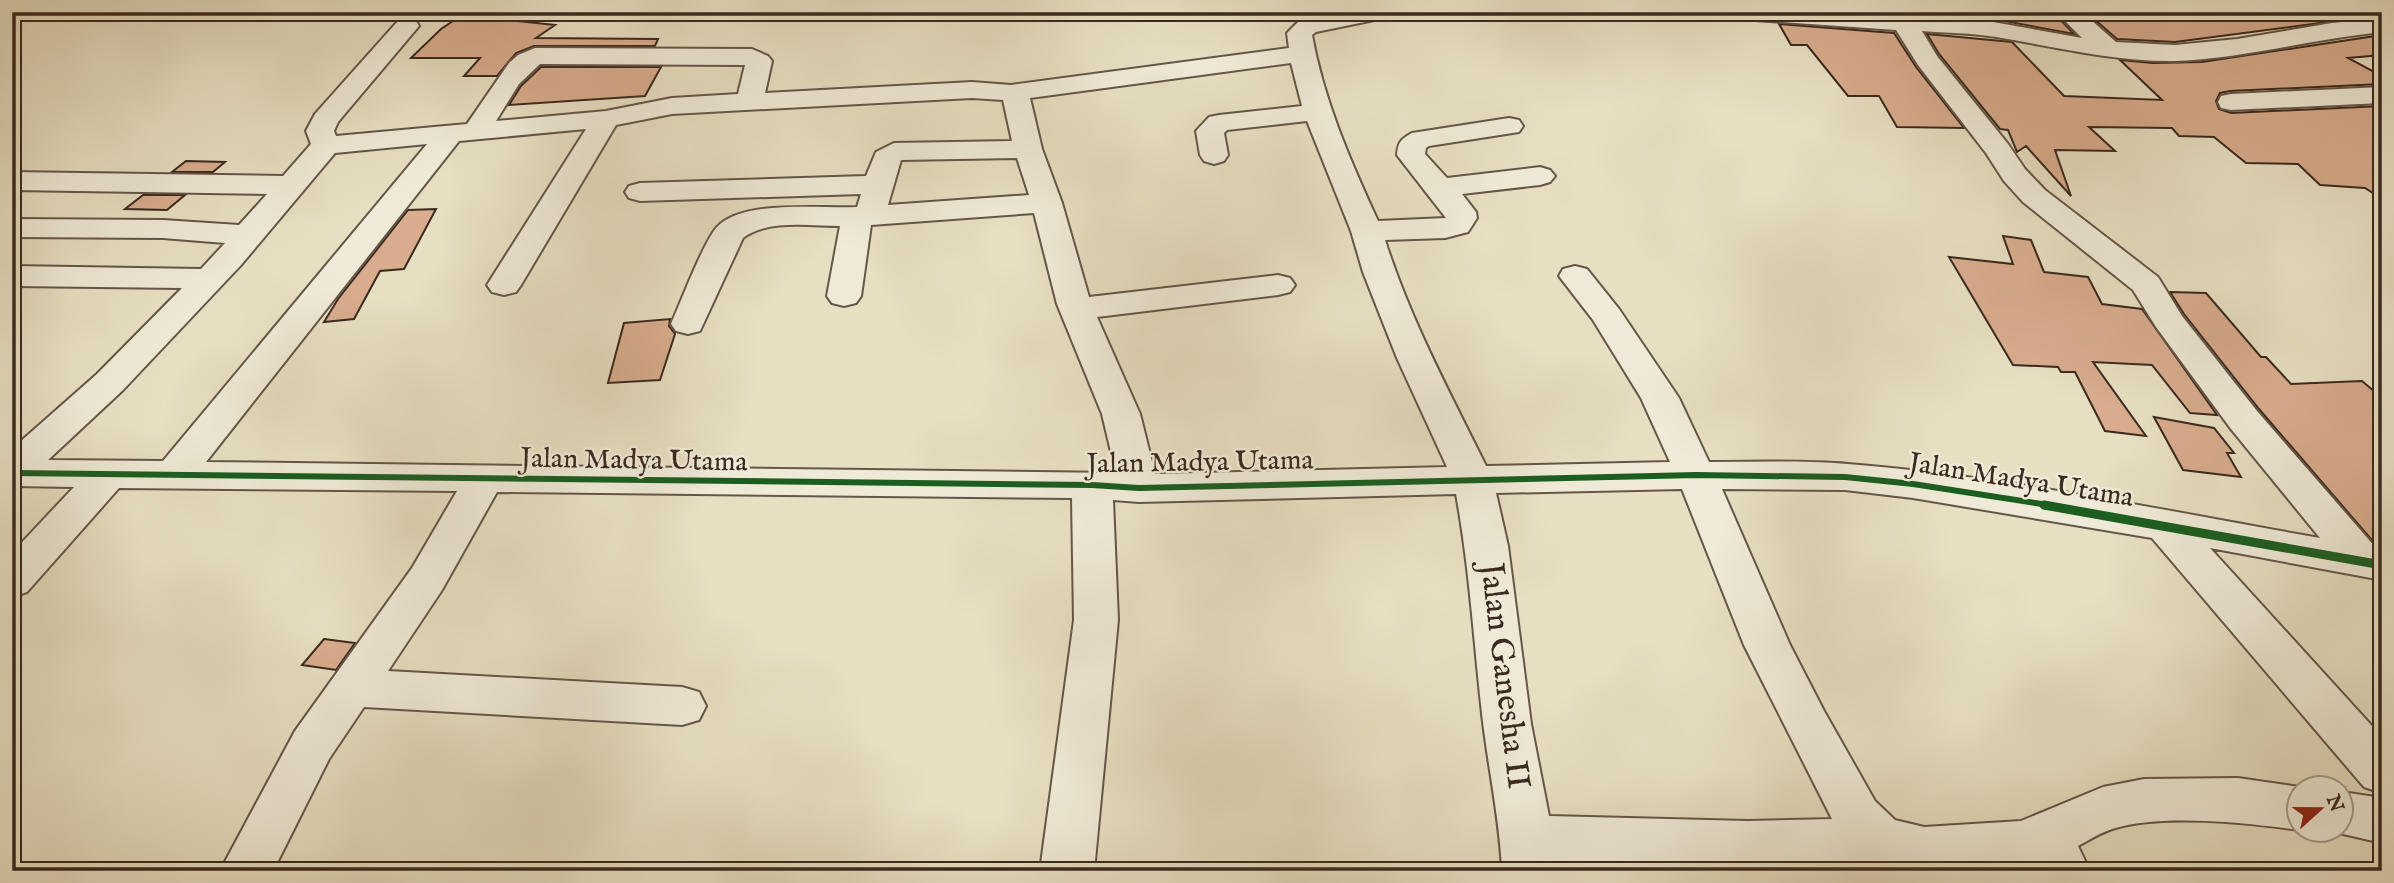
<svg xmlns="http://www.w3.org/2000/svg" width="2394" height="883" font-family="'IM FELL English',serif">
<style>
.building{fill:#d8ac8d;stroke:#3a291f;stroke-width:2}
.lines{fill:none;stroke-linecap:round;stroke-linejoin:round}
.minor-casing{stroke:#655648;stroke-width:4}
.minor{fill:#efead7;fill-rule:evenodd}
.cycleway-far1-casing{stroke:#efead7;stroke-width:10}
.cycleway-casing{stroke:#efead7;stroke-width:13}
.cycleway-far1{stroke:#1b5e20;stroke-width:6}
.cycleway{stroke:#1b5e20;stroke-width:9}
.labels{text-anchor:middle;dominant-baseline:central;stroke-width:5;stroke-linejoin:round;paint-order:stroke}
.street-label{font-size:28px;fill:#3a291f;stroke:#efead7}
.near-street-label{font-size:33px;fill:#3a291f;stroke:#efead7}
</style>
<rect width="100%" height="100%" fill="#e7dfc2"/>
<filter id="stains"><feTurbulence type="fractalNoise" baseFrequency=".00286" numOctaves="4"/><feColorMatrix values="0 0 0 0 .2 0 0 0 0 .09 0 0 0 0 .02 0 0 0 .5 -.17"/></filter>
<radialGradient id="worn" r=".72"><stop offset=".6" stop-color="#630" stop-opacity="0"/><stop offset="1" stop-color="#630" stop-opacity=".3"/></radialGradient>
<!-- building -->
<path class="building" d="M1994,12H2053L2074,34L1993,19Z
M2086,12H2111L2118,17L2164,12H2382V15L2175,42L2117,39Z
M462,15L555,25L536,38L658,39L655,46H534L516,53L497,76H464L480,58H411L441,29Z
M1779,24L1894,33L1916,67L1964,128L1897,127L1879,96H1848L1807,45H1791Z
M1927,34L2012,42L2064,96L2162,100L2120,60L2153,63L2202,62L2382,35V55L2348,58L2382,76V84L2230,91L2220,93L2216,101L2219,109L2231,113L2382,106V199L2365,188L2320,185L2298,164L2246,163L2214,137L2179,136L2172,128L2089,127L2115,151L2055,150L2071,196L2026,146L2017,152L2008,130L2000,129L1939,54Z
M541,67H661L645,96L509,105L521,86Z
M186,161L225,162L213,172H172Z
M143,195H185L167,210L125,209Z
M436,209L404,269L380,271L354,319L324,322L338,299L408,210Z
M2003,236L2031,240L2044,272L2088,277L2102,304L2142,309L2217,415L2190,413L2152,365L2093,362L2146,436L2105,431L2075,372H2061L2058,367L2013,365L1949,257L2013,264Z
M2170,292L2206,293L2261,357H2266L2291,384L2362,381L2382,398V546H2377L2259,409L2184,314Z
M670,319L669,326L675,334L660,380L608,383L624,323Z
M2154,417L2214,428L2234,453H2227L2241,477L2183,470Z
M324,639L355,643L336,670L302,665Z"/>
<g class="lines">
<defs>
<path id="minor" d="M1342,12H1393L1389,17L1316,32L1312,35C1324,101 1350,160 1378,221L1446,218L1397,155C1398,142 1401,139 1412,133L1509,118L1519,120L1523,126L1519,132L1429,146L1426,148L1425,154L1447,178L1540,167L1550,170L1555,176L1550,182L1540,185L1462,194L1476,212L1477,218L1468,232L1445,238L1385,240C1410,319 1450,393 1486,466L1670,462L1641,398L1593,320L1559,276L1563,269L1575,266L1587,269L1619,309L1679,398L1709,462C1755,462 1802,460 1848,464C2004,476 2165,511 2320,538L2231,429L2156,327L2133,290L2023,202L2004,181L1986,153L1918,65L1896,30L1741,19L1733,17L1729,12H1852L1993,22L2082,38L2056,12H2082L2116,42L2175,45L2237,39L2332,23L2382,18V32C2313,39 2245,58 2176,61C2115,62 2056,47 1996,37C1972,33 1946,33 1922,31L1937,56L2008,144L2025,169L2045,190L2158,277L2182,316L2257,411L2376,548L2382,549V580L2210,548L2382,737V793L2364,787L2152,538L1913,498L1845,490L1722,489L1790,645L1824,711L1875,801L1895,820L1924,827L2021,821L2103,787L2144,779L2238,778L2307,788H2300V830C2247,823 2162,813 2112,829C2100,833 2089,840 2078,846L2090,871H2036L2032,864L2021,867L1965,871H1914L1880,862L1748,868L1555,862L1556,871H1502C1500,821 1489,772 1483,722C1474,646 1470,570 1456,494L1139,502L1113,500L1118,620L1094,871H1040L1074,620L1072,498L497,492L442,590L388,671L682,687L699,692L706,706L699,720L682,725L364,707L329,759L273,871H220L295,731L412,568L457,491L119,488L27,592L12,597V553L74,487L12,486V449L97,374L182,288L12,286V266L201,269L225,243L163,238L12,237V219L163,220L239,225L267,194L12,190V172L283,176L311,144L306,131L315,114L398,21L407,19L416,21L419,26L338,122L334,131L336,136L467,124L509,63L518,55L535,48L752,49L768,56L772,61L765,93L972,82L1011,85L1289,48L1287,33L1299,21ZM1291,63L1302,106L1219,115L1209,117L1196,131L1200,155L1204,161L1214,164L1224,161L1228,155L1224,133L1227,130L1307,121L1351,231L1363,272L1397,358L1447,467L1155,474L1140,414L1097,317L1278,295L1290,292L1295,285L1290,278L1278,275L1089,297L1062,203L1042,149L1030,98ZM540,64L745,65L738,94L672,98L606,111L496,121L519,84ZM972,98L1003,100L1012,141L894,143L876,152L866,176L640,183L629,186L625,192L629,198L640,201L861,194L857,207C821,209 743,199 717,227C703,243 681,302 671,324L676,331L688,334L700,331L743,238C767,219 810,226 840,226L827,296L832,303L844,306L856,303L861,296L871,225L1034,213L1057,304L1102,414L1116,473L206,462L459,141L586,129L487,285L492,292L504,295L516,292L521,285L616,125L672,114ZM427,144L163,461L48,460L123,390L241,265L335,153ZM1017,158L1029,195L888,205L901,160ZM1682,489L1744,645L1832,819L1748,821L1549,816L1531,724L1508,546L1496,493Z
M2382,87V103L2231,110L2221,108L2218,102L2221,96L2231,94Z
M2342,792L2382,798V843L2326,830H2342Z"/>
</defs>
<!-- minor casing -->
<use href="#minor" class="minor-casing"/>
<!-- minor -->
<use href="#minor" class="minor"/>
<defs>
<path id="cycleway-far1" d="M12,473L1092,485L1139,488L1696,475L1845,477L1913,484L2055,506"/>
<path id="cycleway" d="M2044,505L2382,565"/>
</defs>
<!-- cycleway-far1 casing -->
<use href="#cycleway-far1" class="cycleway-far1-casing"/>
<!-- cycleway casing -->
<use href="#cycleway" class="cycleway-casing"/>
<!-- cycleway-far1 -->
<use href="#cycleway-far1" class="cycleway-far1"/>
<!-- cycleway -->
<use href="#cycleway" class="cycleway"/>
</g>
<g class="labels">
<!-- street labels -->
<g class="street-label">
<text transform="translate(634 461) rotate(1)">Jalan Madya Utama</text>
<text transform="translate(1200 463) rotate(-1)">Jalan Madya Utama</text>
<text transform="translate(2021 481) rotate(9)">Jalan Madya Utama</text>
</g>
<!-- near-street labels -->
<g class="near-street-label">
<text transform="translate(1504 676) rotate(83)">Jalan Ganesha II</text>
</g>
</g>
<!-- margin -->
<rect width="2394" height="883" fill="none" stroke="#e7dfc2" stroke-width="42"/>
<rect x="14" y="14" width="2366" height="855" fill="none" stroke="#3a291f" stroke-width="3.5"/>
<rect x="21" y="21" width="2352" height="841" fill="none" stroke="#3a291f" stroke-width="2"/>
<!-- north arrow -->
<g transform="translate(2320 809) rotate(69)"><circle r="33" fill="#efead7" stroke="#a79d8d" stroke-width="2"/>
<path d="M0-5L12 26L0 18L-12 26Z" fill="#8f2418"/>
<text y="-10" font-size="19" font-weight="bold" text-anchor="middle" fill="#3a291f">N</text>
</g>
<rect width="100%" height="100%" filter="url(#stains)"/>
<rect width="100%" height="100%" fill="url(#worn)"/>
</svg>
